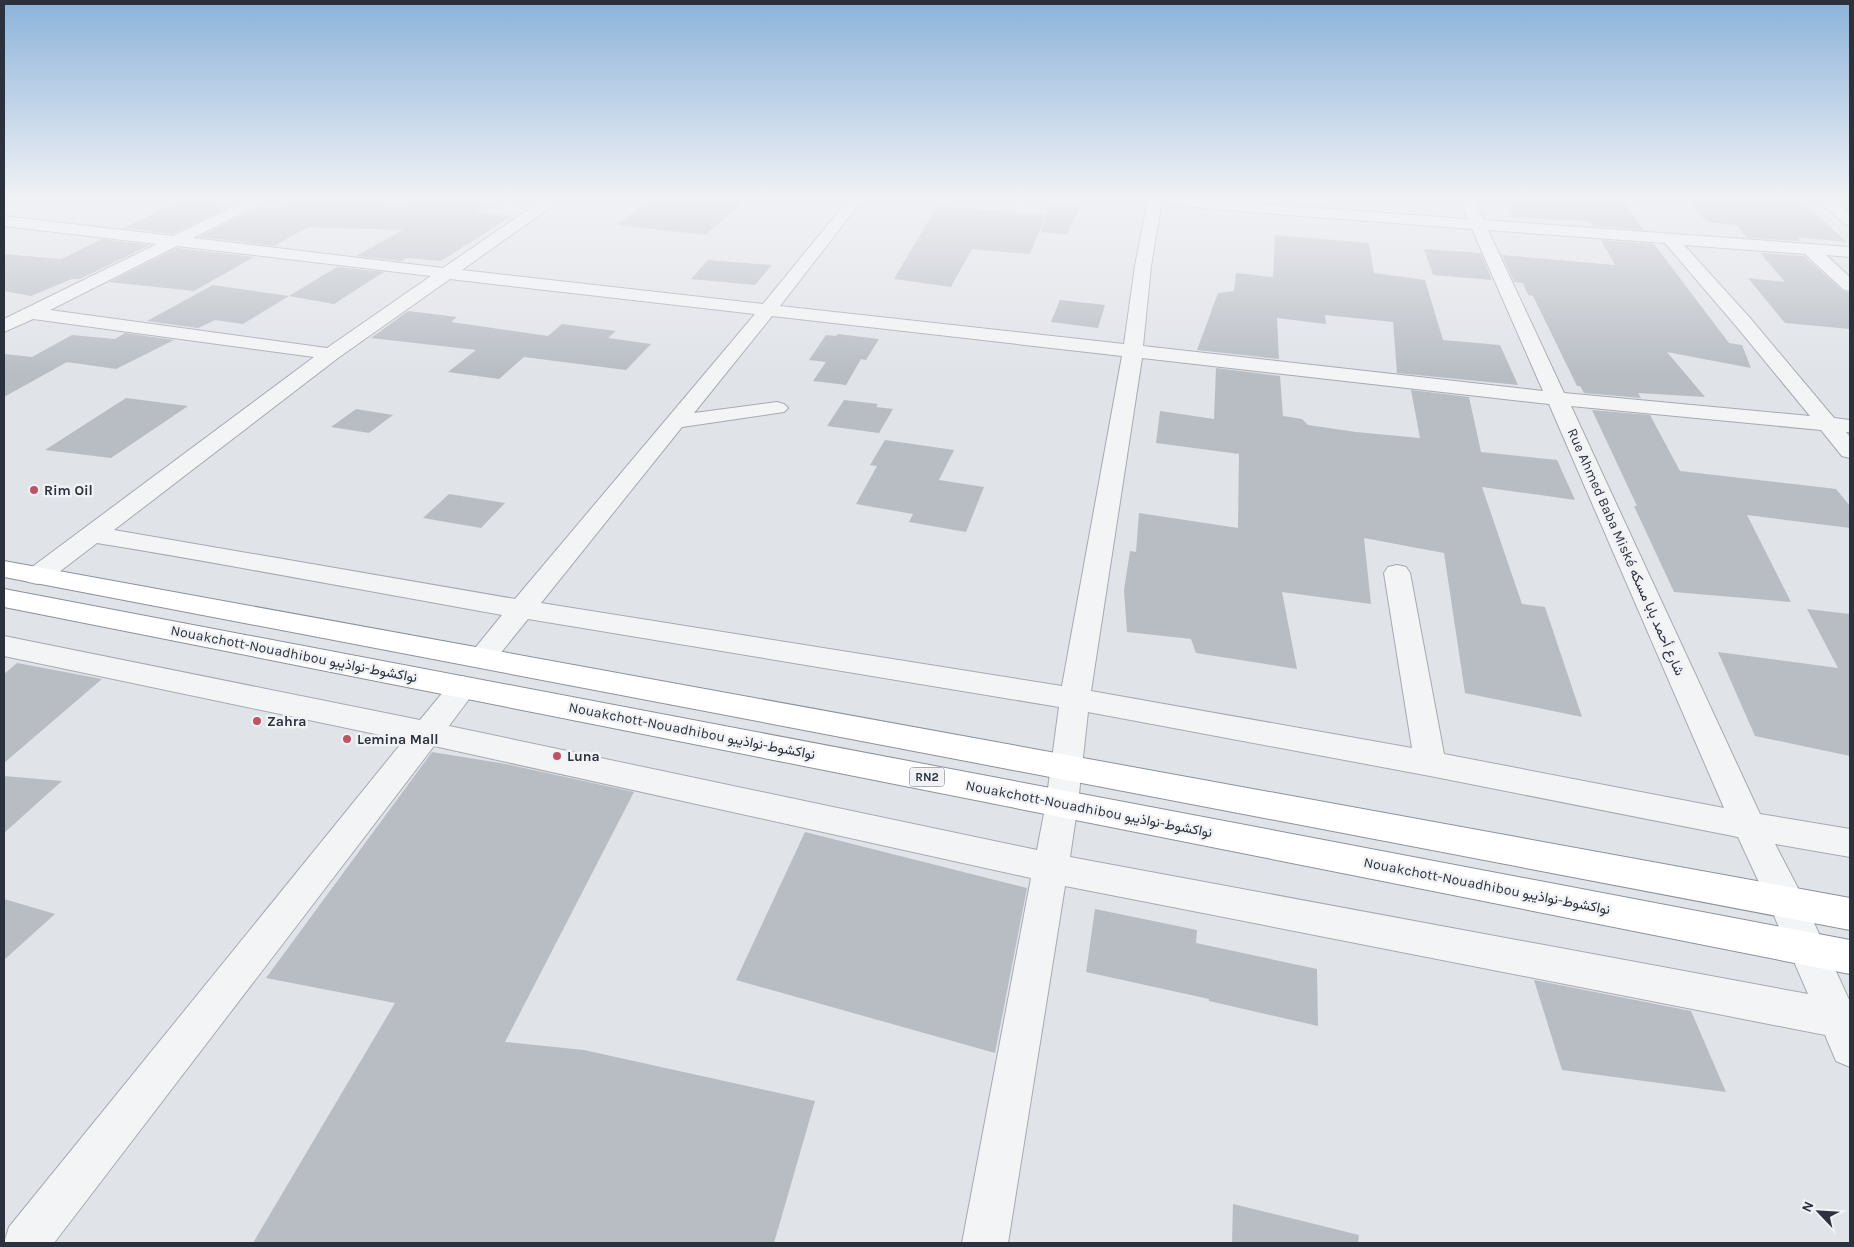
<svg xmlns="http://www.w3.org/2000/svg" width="1854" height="1247" font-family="Karla,Vazirmatn,sans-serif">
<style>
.building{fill:#b8bdc4}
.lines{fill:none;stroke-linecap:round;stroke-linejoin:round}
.minor-casing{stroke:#a6aab1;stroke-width:2}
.highway-casing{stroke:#8a919d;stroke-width:2}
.path{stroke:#b7babe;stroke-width:2;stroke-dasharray:2.5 2.5;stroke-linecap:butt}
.minor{fill:#f3f4f6;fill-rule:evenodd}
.highway{fill:#fff;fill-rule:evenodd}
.poi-dot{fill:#bf5366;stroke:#f0f2f5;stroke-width:2}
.labels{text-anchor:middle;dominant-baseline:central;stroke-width:5;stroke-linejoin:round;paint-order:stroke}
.shield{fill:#f0f2f5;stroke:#666c74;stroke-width:1}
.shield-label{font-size:12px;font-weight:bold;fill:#2b323d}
.poi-label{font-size:14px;font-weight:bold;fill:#2b323d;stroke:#f0f2f5;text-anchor:start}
.street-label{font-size:14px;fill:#2b323d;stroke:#f0f2f5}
</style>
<rect width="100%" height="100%" fill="#e0e3e8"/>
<!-- building -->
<path class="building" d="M182,200L234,204L173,234L124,228Z
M294,200H343L408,204V200H491L476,212L512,216L441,261L407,258L402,261L356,256L403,230L308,227L274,246L199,237L260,207L279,208Z
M649,200H745L706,235L617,225Z
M1512,200H1622L1644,230L1593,226L1590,221L1511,217Z
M1686,200H1800L1847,242L1797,237L1801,241L1747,238L1736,225L1707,222Z
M1050,203L1081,205L1067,235L1041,232Z
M937,206L1046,215L1030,254L972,249L951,287L894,279Z
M1275,235L1369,243L1374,273L1425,280L1443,340L1500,345L1518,385L1397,373L1393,322L1325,315L1326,324L1277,318L1279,359L1197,350L1218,293L1234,291L1236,273L1273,277Z
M102,239L150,245L80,279H72L31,296L4,291V254L61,259Z
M1601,240L1654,244L1729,343L1742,345L1751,368L1667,352L1705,397L1638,393L1641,398L1584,393L1580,386H1577L1533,296L1528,295L1523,283L1514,282L1502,255L1615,265Z
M177,248L254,257L194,291L109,282Z
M1424,249L1481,253L1492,280L1433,275Z
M1760,253L1804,256L1843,291L1850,293V329L1785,323L1748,278L1785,282Z
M708,260L772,265L755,285L691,279Z
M337,267L384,272L334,304L289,296Z
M213,285L289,296L243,324L215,320L198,328L147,321Z
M1060,300L1105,305L1098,328L1051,322Z
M408,311L457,317L451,322L548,336L562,324L616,331L608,338L651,344L626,370L524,357L499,379L448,372L476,350L371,338Z
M125,333L174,340L116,369L67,362L4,397V354L32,357L72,335L115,339Z
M838,334L879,339L866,360L861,359L846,385L813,381L826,362L809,360L826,335L836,336Z
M1216,368L1280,376L1283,416L1302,419L1308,425L1356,432L1420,438L1411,390L1469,397L1481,452L1557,460L1575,500L1482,487L1522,604L1545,607L1582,717L1465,693L1444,553L1364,538L1371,604L1282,592L1297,669L1196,653L1191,639L1127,632L1124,590L1130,551L1136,552L1139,513L1238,528L1239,454L1156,443L1160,411L1214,419Z
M126,398L188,406L111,458L45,450Z
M844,400L878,404L876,407L893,409L879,433L827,426Z
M356,409L393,415L369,433L331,427Z
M1592,410L1650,415L1680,471L1836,489L1850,506V528L1747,515L1791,602L1674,592L1634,506H1637Z
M885,440L954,450L939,480L984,487L966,532L909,522L913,514L856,504L877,466L870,465Z
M449,494L505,503L481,528L423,518Z
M1807,609L1850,614V756L1755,736L1718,652L1838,668Z
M17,663L102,679L4,763V674Z
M432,752L506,764L634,792L505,1042L584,1050L815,1101L774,1243H253L395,1003L266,978Z
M4,776L62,781L4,833Z
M805,832L1027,888L995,1053L736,980Z
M4,899L55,914L4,960Z
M1095,909L1197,930L1196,943L1317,969L1318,1026L1209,1001V999L1086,972Z
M1534,980L1691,1011L1726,1092L1562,1070Z
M1233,1204L1359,1235L1358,1243H1232Z"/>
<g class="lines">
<defs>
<path id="minor" d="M247,200H265L263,203L193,238L443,268L542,200H558L556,203L462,270L763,304L848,200H862L780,306L1124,344L1135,266L1148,200H1162L1151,266L1143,346L1543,391L1472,229L1212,209L1171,204L1166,203L1164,200H1204L1468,219L1460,200H1474L1484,220L1850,247V257L1826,255L1850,277V291L1844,290L1805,254L1684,245L1750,318L1834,418L1850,420V432H1846L1850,437V458L1842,456L1821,430L1571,406L1760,814L1850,829V857L1775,844L1800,892L1850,1002V1067L1836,1061L1825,1035L1065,886L1008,1243H962L1031,878L434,746L54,1243H4L9,1227L404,740L4,656V636L420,720L453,680L463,676L473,680L478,687L449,726L1037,850L1046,803L1059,707L528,619L491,665L481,668L471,665L467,658L502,615C367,591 232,565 97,543L46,582L37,584L28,582L24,576L28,570L314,357L33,319L4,332V319L157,244L4,226V216L173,236ZM1488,230L1665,243L1736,326L1810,416L1564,393ZM177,246L431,276L327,348L50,310ZM450,279L755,314L515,599L114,530L338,358ZM772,316L1122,356L1062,686L541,603L682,427L784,412L788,408L784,404L777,402L694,413ZM1142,358L1549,404L1724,808L1444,754L1410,573L1406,567L1397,565L1388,567L1384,573L1412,748L1091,691ZM1088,712L1430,776L1738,837L1769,904L1808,994L1070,857L1078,803Z
M1817,200H1833L1850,214V226L1845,224Z"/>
<path id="highway" d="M4,561L1850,898V930L4,577Z
M4,589L1850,940V974L4,607Z"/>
</defs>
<!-- minor casing -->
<use href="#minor" class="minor-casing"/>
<!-- highway casing -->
<use href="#highway" class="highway-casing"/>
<!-- path -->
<path class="path" d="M417,200L506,209"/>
<!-- minor -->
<use href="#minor" class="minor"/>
<!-- highway -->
<use href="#highway" class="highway"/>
</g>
<!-- sky -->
<linearGradient id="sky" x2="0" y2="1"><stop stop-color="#8bb3da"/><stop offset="0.53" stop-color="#f1f2f5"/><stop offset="1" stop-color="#f1f2f5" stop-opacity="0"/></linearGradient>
<rect width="1854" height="374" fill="url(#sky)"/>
<!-- markers -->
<g class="poi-dot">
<circle cx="34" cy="490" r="5"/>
<circle cx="257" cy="721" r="5"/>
<circle cx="347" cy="739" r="5"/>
<circle cx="557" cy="756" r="5"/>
</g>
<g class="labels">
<!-- shield labels -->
<rect class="shield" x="909.5" y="767.5" width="35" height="19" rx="4"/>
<g class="shield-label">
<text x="927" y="777">RN2</text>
</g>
<!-- poi labels -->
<g class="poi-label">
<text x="44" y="490">Rim Oil</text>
<text x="267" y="721">Zahra</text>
<text x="357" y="739">Lemina Mall</text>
<text x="567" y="756">Luna</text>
</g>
<!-- street labels -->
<g class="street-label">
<text transform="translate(1626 552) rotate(66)">Rue Ahmed Baba Miské شارع أحمد بابا مسكه</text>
<text transform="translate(294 654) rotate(11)">Nouakchott-Nouadhibou نواكشوط-نواذيبو</text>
<text transform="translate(692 731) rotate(11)">Nouakchott-Nouadhibou نواكشوط-نواذيبو</text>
<text transform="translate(1089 809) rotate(11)">Nouakchott-Nouadhibou نواكشوط-نواذيبو</text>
<text transform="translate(1487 886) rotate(11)">Nouakchott-Nouadhibou نواكشوط-نواذيبو</text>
</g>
</g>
<!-- border -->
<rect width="1854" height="1247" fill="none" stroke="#2b323d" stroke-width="10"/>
<!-- north arrow -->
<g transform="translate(1819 1212) rotate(295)" stroke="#f0f2f5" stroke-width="4" paint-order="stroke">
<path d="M0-4L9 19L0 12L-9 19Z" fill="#2b323d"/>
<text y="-8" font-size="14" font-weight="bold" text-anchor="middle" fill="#2b323d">N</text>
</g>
</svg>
